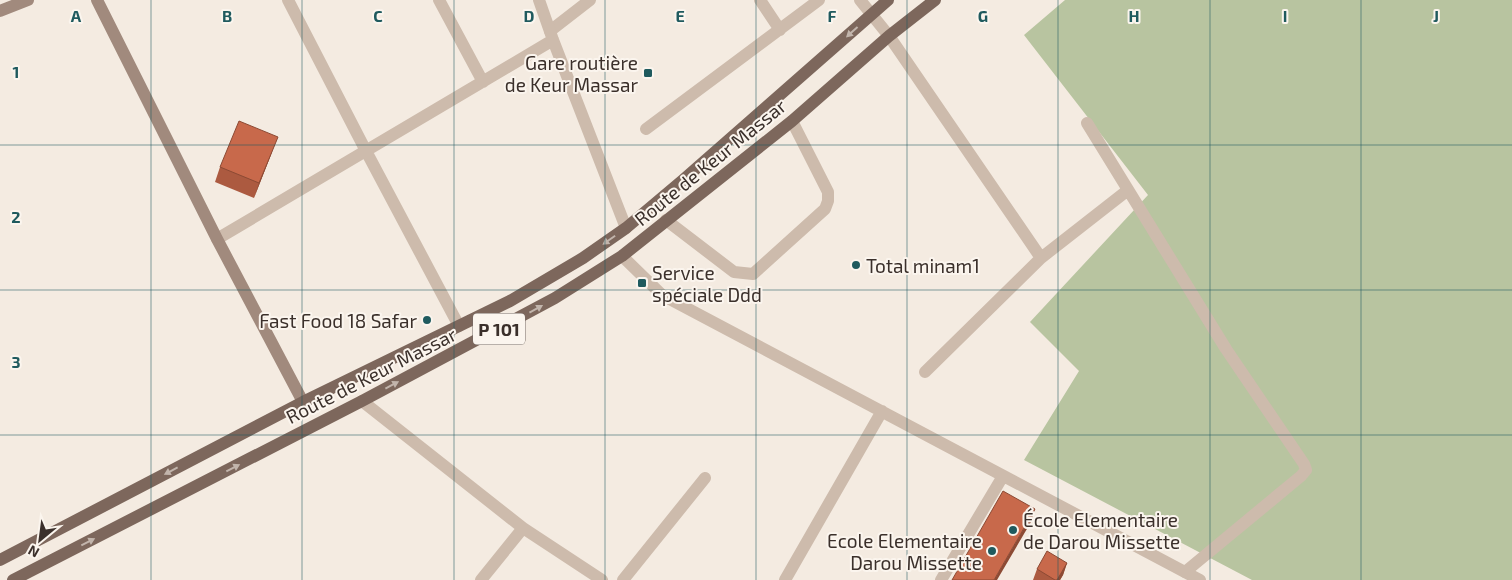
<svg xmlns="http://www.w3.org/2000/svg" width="1512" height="580" font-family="'Exo 2',sans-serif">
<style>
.green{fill:#b8c4a0}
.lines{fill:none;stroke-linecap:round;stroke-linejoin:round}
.lane{stroke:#cdbbac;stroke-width:12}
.street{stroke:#cdbbac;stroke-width:12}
.secondary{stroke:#a18a7d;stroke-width:12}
.primary{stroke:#7d675c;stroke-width:12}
.wall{fill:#ac5a40}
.shaded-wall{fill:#8c4a34}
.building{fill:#c8694b;stroke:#8c4a34}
.oneway{fill:#c2b5ac}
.grid{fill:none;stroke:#1f5a5e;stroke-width:1;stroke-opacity:0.55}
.poi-dot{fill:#1f5a5e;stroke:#fbf5ee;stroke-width:2}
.labels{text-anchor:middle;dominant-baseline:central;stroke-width:4;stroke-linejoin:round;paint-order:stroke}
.shield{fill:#fbf5ee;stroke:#756b66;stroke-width:1}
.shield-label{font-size:18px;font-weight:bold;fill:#3b302b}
.poi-label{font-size:19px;fill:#3b302b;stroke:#fbf5ee;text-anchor:end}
.street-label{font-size:19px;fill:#3b302b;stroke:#fbf5ee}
.grid-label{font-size:16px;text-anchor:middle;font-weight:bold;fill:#1f5a5e;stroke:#fbf5ee;stroke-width:4;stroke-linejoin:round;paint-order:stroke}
</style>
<rect width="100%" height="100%" fill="#f4ebe1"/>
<!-- green -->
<path class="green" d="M1065,0H1512V580H1252L1024,460L1079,371L1030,322L1148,195L1024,35Z"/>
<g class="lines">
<!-- lane -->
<path class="lane" d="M760,0L780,30
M860,0L889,36L1041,258L925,372
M550,31L590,0
M1087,123L1226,349L1304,464L1306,470L1301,476L1185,572
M646,129L819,0
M666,220L734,272L753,274L825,209L828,201V192L792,121
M1041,258L1128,190"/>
<!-- street -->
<path class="street" d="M288,0L366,151L459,326
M439,0L483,82
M539,0L553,40L626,228
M217,239L553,40
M622,256L662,295L1200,580
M362,401L523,528L602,580
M481,580L523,528
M623,580L705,478
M785,580L882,411
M941,580L1003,476"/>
<!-- secondary -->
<path class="secondary" d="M97,0L217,239L303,402
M0,11L28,0"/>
<!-- primary -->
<path class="primary" d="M0,560L303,402L510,301L583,258L626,228L683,180L888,0
M13,580L362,401L555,298L622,256L792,121L889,36L935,0"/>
</g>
<!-- wall -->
<path class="wall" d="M272,152L254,198L215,182L220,167Z
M1067,563L1063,575L1060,580H1033L1037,569Z"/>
<!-- shaded-wall -->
<path class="shaded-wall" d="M278,137L272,152L254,198L259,183Z
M1035,509L1031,522L997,580H994Z
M1067,563L1063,575L1060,580H1057Z"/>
<!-- building -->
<path class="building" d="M239,121L278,137L259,183L220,167Z
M1003,491L1035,509L994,580H952Z
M1047,551L1067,563L1057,580H1055L1037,569Z"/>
<!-- one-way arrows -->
<defs><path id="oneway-solid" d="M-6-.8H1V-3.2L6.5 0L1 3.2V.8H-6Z" transform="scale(1.25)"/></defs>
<g class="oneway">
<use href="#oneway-solid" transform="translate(852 32) rotate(138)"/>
<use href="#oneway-solid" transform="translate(609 240) rotate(145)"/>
<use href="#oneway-solid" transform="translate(536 309) rotate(-29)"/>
<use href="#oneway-solid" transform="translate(392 385) rotate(-28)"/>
<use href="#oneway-solid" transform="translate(233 468) rotate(-27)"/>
<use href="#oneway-solid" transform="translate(171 471) rotate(152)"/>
<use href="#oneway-solid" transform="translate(88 542) rotate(-27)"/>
</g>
<!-- grid -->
<path class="grid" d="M151,0V580M302,0V580M454,0V580M605,0V580M756,0V580M907,0V580M1058,0V580M1210,0V580M1361,0V580M0,145H1512M0,290H1512M0,435H1512"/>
<!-- markers -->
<g class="poi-dot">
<rect x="643" y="68" width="10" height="10" rx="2.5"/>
<circle cx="856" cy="265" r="5"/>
<rect x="637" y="278" width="10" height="10" rx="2.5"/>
<circle cx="427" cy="320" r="5"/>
<circle cx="1013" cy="530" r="5"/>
<circle cx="992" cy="551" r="5"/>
</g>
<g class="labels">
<!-- shield labels -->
<rect class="shield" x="473" y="313.5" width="52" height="31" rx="4"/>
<g class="shield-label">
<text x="499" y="329">P 101</text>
</g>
<!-- poi labels -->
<g class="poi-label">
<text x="638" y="62">Gare routière<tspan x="638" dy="22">de Keur Massar</tspan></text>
<text x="866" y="265" text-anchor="start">Total minam1</text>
<text x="652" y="272" text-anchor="start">Service<tspan x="652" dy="22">spéciale Ddd</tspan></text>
<text x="417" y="320">Fast Food 18 Safar</text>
<text x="1023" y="519" text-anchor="start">École Elementaire<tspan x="1023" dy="22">de Darou Missette</tspan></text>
<text x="982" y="540">Ecole Elementaire<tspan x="982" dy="22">Darou Missette</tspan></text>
</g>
<!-- street labels -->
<g class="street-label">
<text transform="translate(710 162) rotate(-39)">Route de Keur Massar</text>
<text transform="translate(371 375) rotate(-27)">Route de Keur Massar</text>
</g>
</g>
<g class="grid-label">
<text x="76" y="22">A</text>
<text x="227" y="22">B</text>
<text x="378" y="22">C</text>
<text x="529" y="22">D</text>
<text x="680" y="22">E</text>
<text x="832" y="22">F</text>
<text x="983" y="22">G</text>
<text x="1134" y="22">H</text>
<text x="1285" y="22">I</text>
<text x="1436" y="22">J</text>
<text x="16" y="78">1</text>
<text x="16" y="223">2</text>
<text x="16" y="368">3</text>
</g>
<!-- north arrow -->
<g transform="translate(40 540) rotate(209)" stroke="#fbf5ee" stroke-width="4" paint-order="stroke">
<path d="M0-4L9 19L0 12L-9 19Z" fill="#3b302b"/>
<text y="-8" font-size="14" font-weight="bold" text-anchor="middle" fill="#3b302b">N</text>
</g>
</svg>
